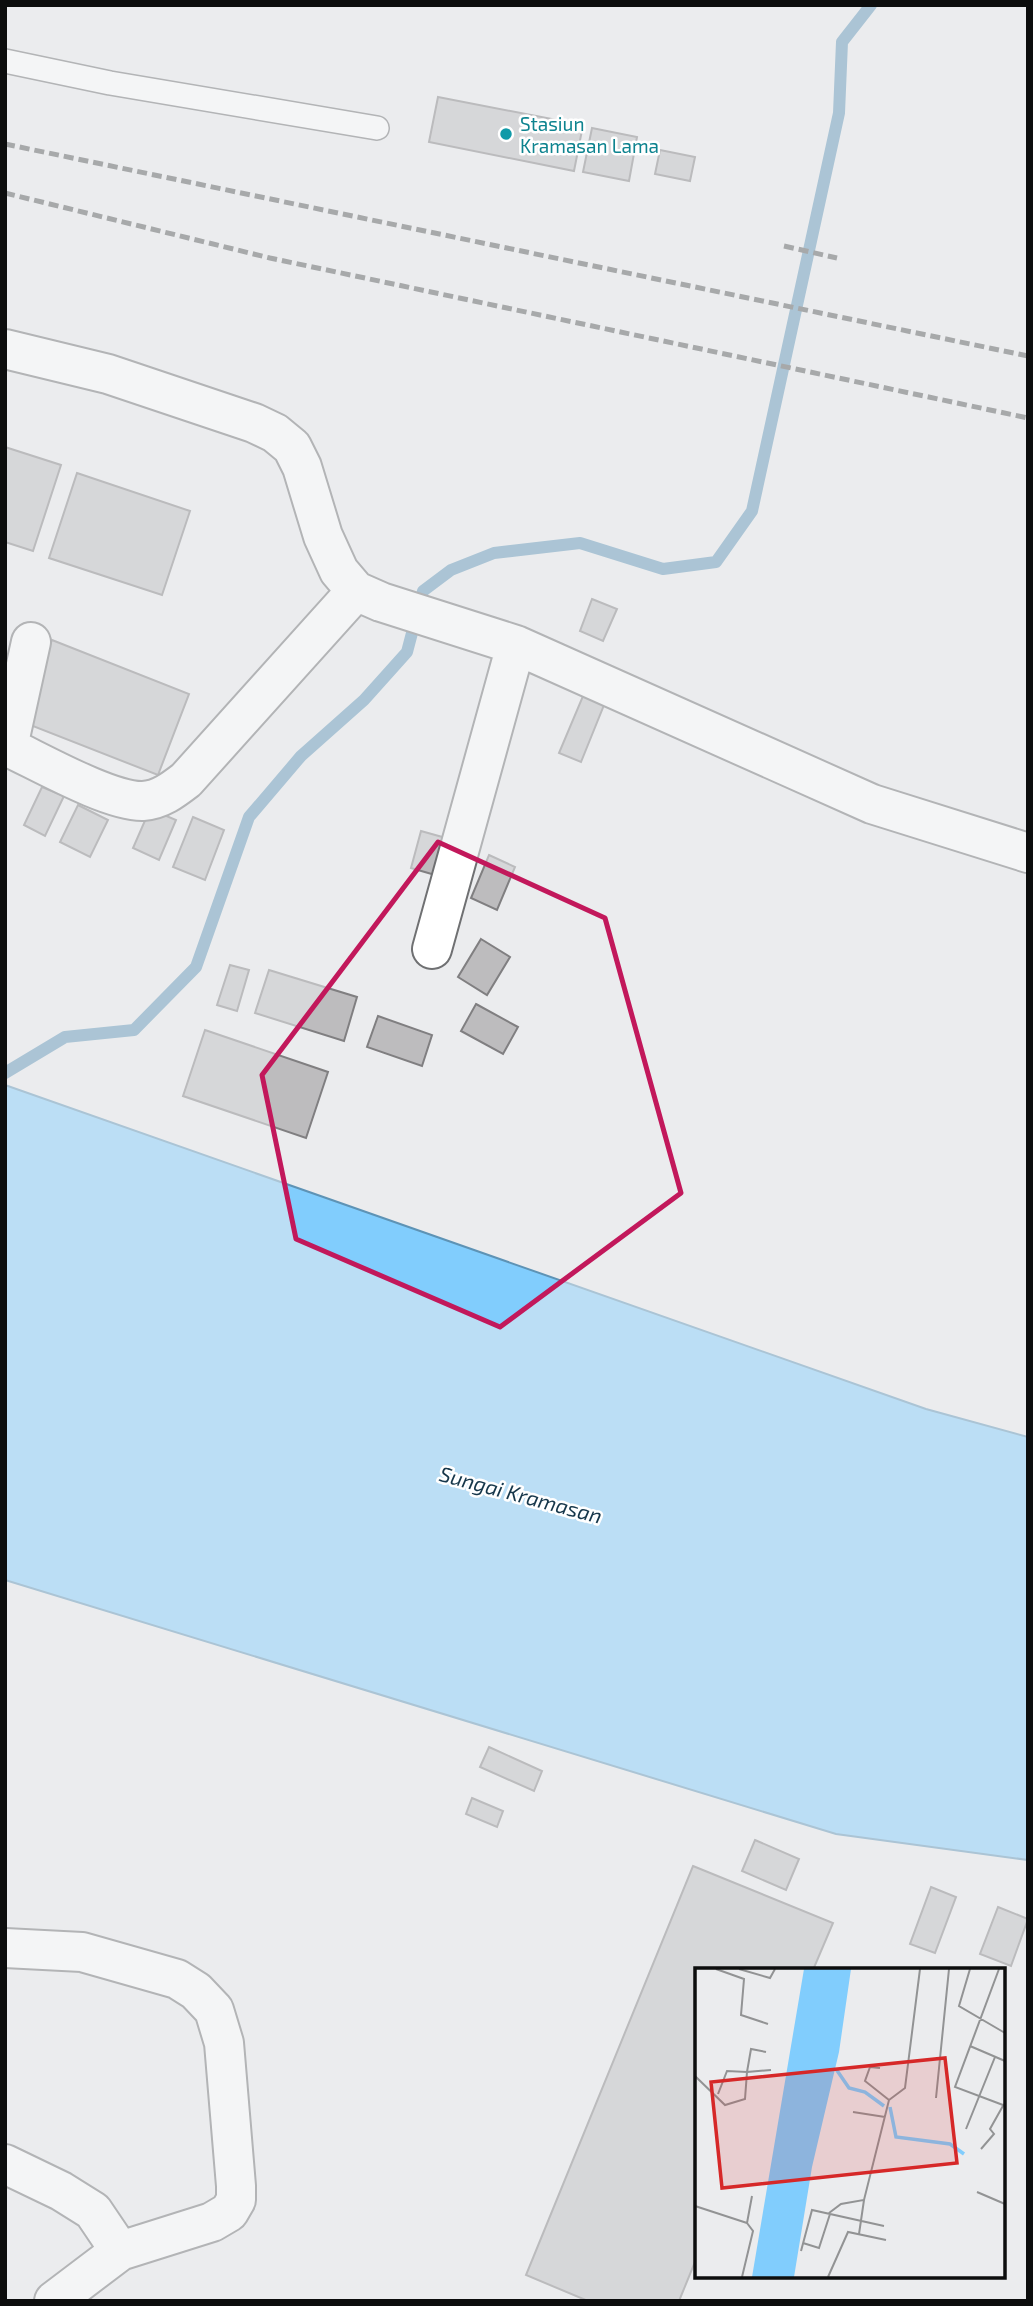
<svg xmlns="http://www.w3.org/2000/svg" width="1033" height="2306" font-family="'Exo 2',sans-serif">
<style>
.water{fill:#81cdfd;stroke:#5e93b5;stroke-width:2}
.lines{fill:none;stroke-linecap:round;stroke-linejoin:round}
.stream{stroke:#5e93b5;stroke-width:12}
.building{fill:#bdbcbe;stroke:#807f81;stroke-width:2}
.lane-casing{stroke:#6f7072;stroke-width:26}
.street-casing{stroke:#6f7072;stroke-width:42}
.lane{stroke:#fff;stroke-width:23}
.street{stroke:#fff;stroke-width:38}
.rail{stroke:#565758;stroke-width:5;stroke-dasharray:10 5;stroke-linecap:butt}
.marked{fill:none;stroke:#c2185b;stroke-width:5;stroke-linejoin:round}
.culture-dot{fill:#0f9aa8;stroke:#fff;stroke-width:2.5}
.labels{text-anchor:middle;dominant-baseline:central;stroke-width:5;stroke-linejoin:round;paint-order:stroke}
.culture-label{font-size:19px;fill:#0d838f;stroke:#fff;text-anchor:start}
.water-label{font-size:21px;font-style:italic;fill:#15364a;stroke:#fff}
.inset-river{fill:none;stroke:#81cdfd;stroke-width:3.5}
.inset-road{fill:none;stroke:#929394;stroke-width:2}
.view{fill:#d62828;fill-opacity:0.15;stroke:#d62828;stroke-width:3.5}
.inset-edge{fill:none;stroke:#0c0d0d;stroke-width:3.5}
</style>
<rect width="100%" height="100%" fill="#ebecee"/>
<!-- water -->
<path class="water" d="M5,1085L926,1409L1028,1437V1860L836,1834L5,1580Z"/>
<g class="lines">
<!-- stream -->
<path class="stream" d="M5,1073L65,1037L134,1030L196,967L249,817L301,756L364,700L407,652L423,591L451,570L494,553L580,543L663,569L716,562L752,511L839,113L842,42L871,5"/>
</g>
<!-- building -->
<path class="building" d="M438,97L583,125L574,171L429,142Z
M592,128L637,137L629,181L583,172Z
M660,150L695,157L690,181L655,174Z
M5,447L61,465L33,551L5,542Z
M77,473L190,511L162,595L49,558Z
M592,599L617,609L603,641L580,631Z
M52,640L189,694L158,775L20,721Z
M583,696L604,705L581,762L559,753Z
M42,787L64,796L45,836L24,825Z
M78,805L108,820L90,857L60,842Z
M150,809L176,820L159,860L133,848Z
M193,817L224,830L205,880L173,867Z
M421,831L453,840L442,877L411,868Z
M489,855L515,867L497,910L471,898Z
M481,939L510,957L487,995L458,977Z
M230,965L249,970L237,1011L217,1005Z
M269,970L357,997L344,1041L255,1013Z
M476,1004L518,1027L503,1054L461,1031Z
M378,1016L432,1035L422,1066L367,1047Z
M205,1030L328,1072L306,1138L183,1096Z
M489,1747L542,1771L534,1791L480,1767Z
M472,1798L503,1811L497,1827L466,1814Z
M755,1840L799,1859L786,1890L742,1871Z
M693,1866L833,1923L813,1970H697V2257L679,2301H588L526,2275Z
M931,1887L956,1897L935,1953L910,1944Z
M998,1907L1028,1919L1011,1966L980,1954Z"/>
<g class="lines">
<defs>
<path id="lane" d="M5,61L110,83L377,128"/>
<path id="street" d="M5,349L108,374L254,423L275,433L292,447L302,467L323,536L339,571L356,591L381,602L516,645L872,804L1028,853
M31,642L8,747C40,762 110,802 143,801C160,800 173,790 186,780L356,591
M432,949L516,645
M5,1948L82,1952L177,1979L196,1991L214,2010L224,2043L236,2186V2200L229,2212L212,2222L120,2251L54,2301
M5,2164L61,2191L93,2211L120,2251"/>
</defs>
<!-- lane casing -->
<use href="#lane" class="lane-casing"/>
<!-- street casing -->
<use href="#street" class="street-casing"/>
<!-- lane -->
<use href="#lane" class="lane"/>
<!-- street -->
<use href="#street" class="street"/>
<!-- rail -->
<path class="rail" d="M5,144L1028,356
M5,193L270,258L1028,418
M784,246L837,258"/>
</g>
<!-- marked area -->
<path d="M0 0H1033V2306H0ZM438,842L605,918L681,1193L500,1327L296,1239L262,1075Z" fill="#ebecee" fill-opacity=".55" fill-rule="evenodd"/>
<path class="marked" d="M438,842L605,918L681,1193L500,1327L296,1239L262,1075Z"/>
<!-- markers -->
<circle class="culture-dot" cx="506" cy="134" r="7"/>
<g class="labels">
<!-- culture labels -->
<g class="culture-label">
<text x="520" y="123">Stasiun<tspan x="520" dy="22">Kramasan Lama</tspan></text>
</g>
<!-- water labels -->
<g class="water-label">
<text transform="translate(521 1494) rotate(15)">Sungai Kramasan</text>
</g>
</g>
<!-- overview -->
<g transform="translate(695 1968)">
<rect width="310" height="310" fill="#ebecee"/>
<path d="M109,1H156L144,84L117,199L99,309H57Z" fill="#81cdfd"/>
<path class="inset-river" d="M141,101L154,120L170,124L189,138M195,139L201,169L255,176L269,186"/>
<path class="inset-road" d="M21,1L49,11L46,47L73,56M44,1L75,10L80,1M275,1L264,38L310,65M304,1L260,119L308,137M275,78L310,93M185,100L175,99L170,113L194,132M0,108L30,137L50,131L52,104L76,102M23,126L32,103L52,104L56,81L71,84M241,130L254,1M158,144L190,149M271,161L300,89M286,181L299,166L295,161L309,136M282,224L310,236M0,238L52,255M134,245L146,236L169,232L194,132L210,120L225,1M164,266L169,232M108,275L124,280L135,246M106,283L117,242L189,258M47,309L58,263L52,255L57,228M133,309L153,264L191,272"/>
<path class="view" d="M250,90L262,195L27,220L16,114Z"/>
<rect width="310" height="310" class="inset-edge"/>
</g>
<!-- border -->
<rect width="1033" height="2306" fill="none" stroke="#0c0d0d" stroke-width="14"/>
</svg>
